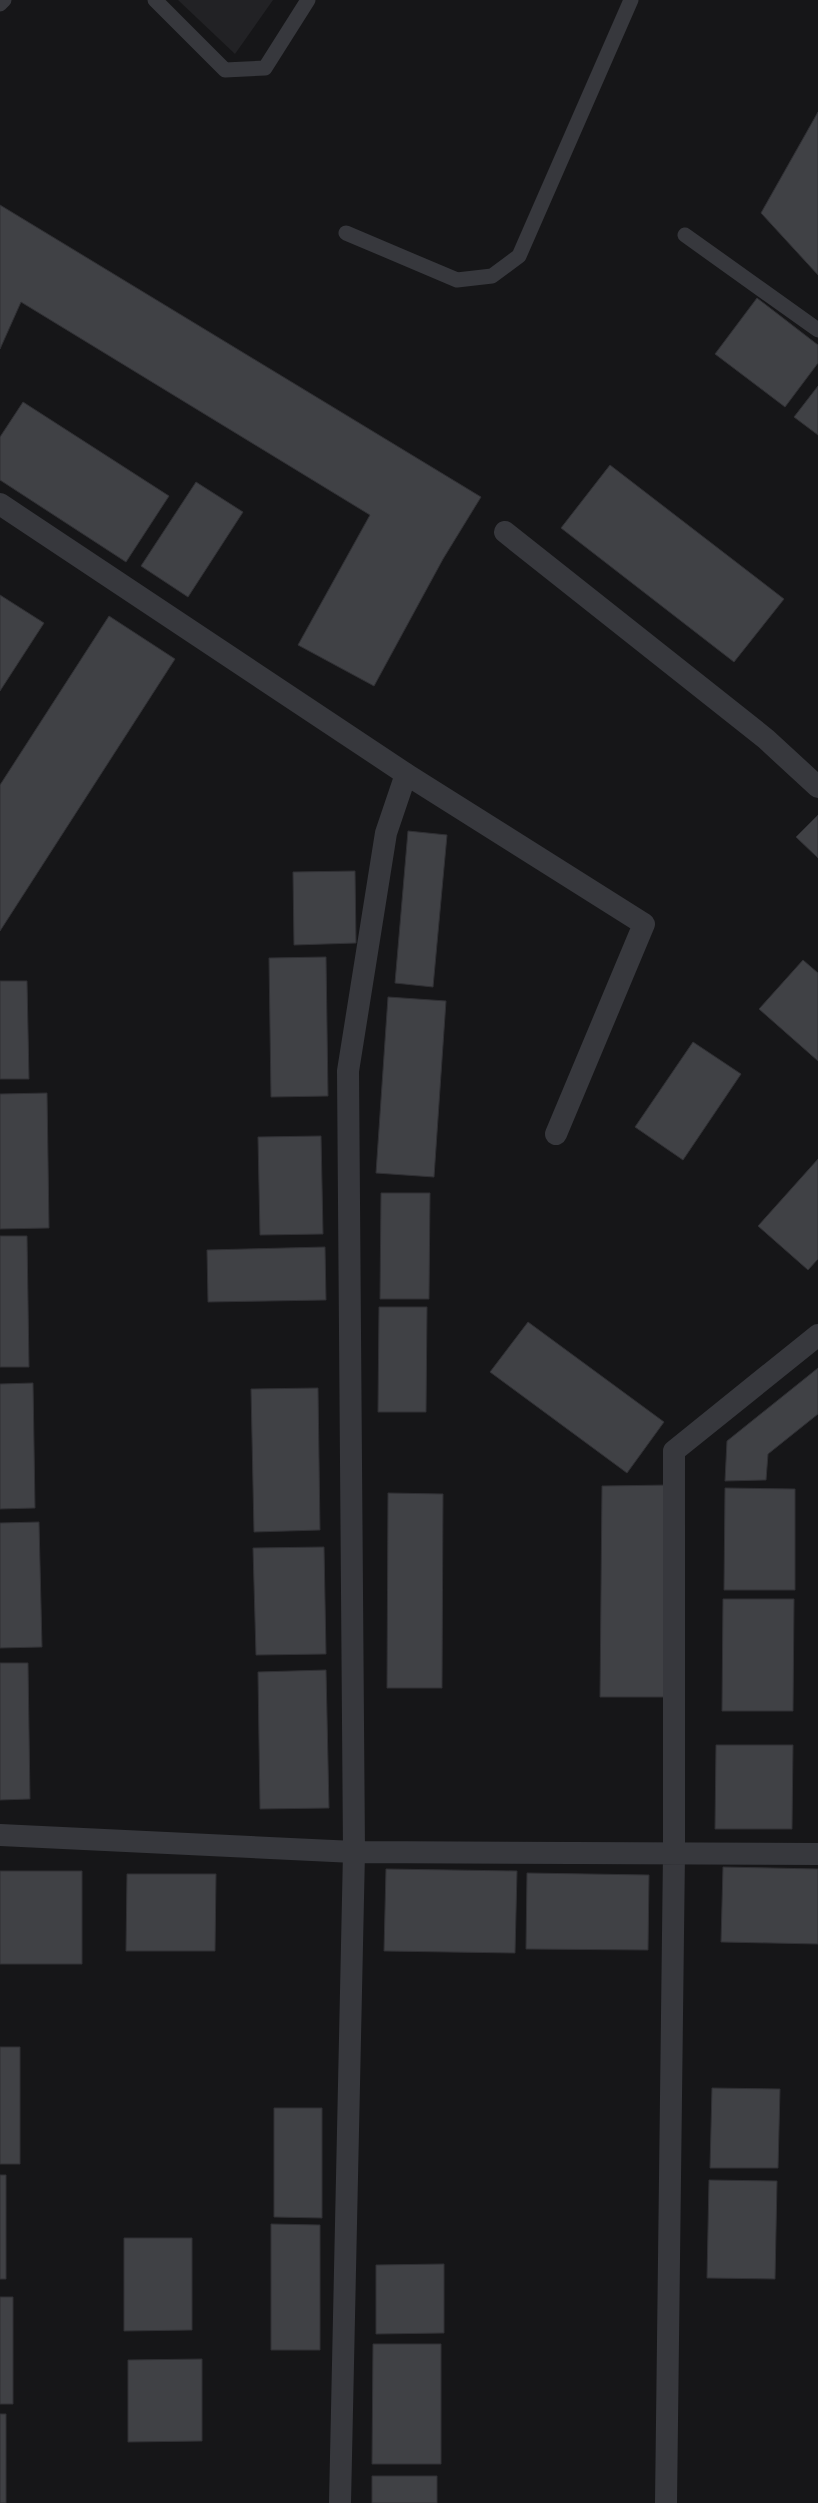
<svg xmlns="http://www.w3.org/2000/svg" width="818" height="2503" font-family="Helvetica,sans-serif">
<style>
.built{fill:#222225}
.building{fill:#404145;stroke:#303034}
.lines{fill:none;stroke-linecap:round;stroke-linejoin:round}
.lane{stroke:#37383d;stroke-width:15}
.street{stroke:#37383d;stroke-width:22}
</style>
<rect width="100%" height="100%" fill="#161618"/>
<!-- built -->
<path class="built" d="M178,0H273L235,54Z"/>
<!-- building -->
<path class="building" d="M818,112V275L761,213Z
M0,205L481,497L443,559L374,686L298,645L370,515L21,302L0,349Z
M757,298L818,345V363L785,407L715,354Z
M818,386V435L794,417Z
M23,402L169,496L126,562L0,480V437Z
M610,465L784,599L734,662L561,528Z
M196,482L243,512L188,597L141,566Z
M0,595L44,623L0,691Z
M109,616L175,659L0,931V785Z
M818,815V858L796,837Z
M408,831L447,835L433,987L395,983Z
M355,871L356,943L294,945L293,872Z
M326,957L328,1096L271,1097L269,958Z
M803,960L818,973V1061L759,1009Z
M0,981H27L29,1079H0Z
M388,997L446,1001L434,1177L376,1173Z
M693,1042L741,1074L683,1160L635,1127Z
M47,1093L49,1228L0,1229V1094Z
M321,1136L323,1234L260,1235L258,1137Z
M818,1159V1259L808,1270L758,1226Z
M381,1193H430L429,1299H380Z
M0,1236H27L29,1367H0Z
M325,1247L326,1300L208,1302L207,1250Z
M379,1307H427L426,1412H378Z
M528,1322L664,1422L627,1473L490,1372Z
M818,1368V1414L768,1454L766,1480L725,1481L727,1441Z
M33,1383L35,1508L0,1509V1384Z
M318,1388L320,1530L254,1532L251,1389Z
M671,1485L670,1697H600L602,1486Z
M725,1488L795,1489V1590H724Z
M388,1493L443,1494L442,1688H387Z
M39,1522L42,1647L0,1648V1523Z
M324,1547L326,1654L256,1655L253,1548Z
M723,1599H794L793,1711H722Z
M0,1663H28L30,1799L0,1800Z
M326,1670L329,1808L260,1809L258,1672Z
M716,1745H793L792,1829H715Z
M723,1867L818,1869V1944L721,1942Z
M386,1869L517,1871L515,1953L384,1951Z
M0,1871H82V1964H0Z
M527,1873L649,1875L648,1950L526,1949Z
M127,1874H216L215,1951H126Z
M0,2047H20V2164H0Z
M712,2088L780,2089L778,2168H710Z
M274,2108H322V2218L274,2217Z
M0,2175H6V2279H0Z
M709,2180L777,2181L775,2279L707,2278Z
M271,2224L320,2225V2350H271Z
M124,2238H192V2330L124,2331Z
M444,2264V2333L376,2334V2265Z
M0,2297H13V2404H0Z
M373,2344H441V2464H372Z
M202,2359V2441L128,2442V2360Z
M0,2414H6V2503H0Z
M372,2476H437V2503H372Z"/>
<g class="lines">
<!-- lane -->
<path class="lane" d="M155,0L225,70L265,68L308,0
M0,4L4,0
M346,233L457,280L492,276L519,256L631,0
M685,235L818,330"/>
<!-- street -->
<path class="street" d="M0,504L406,774L644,924L556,1134
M505,532L766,739L818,787
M0,1835L354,1852L818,1854
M340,2503L354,1852L348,1071L386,833L406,774
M666,2503L674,1853V1451L818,1335"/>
</g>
</svg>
